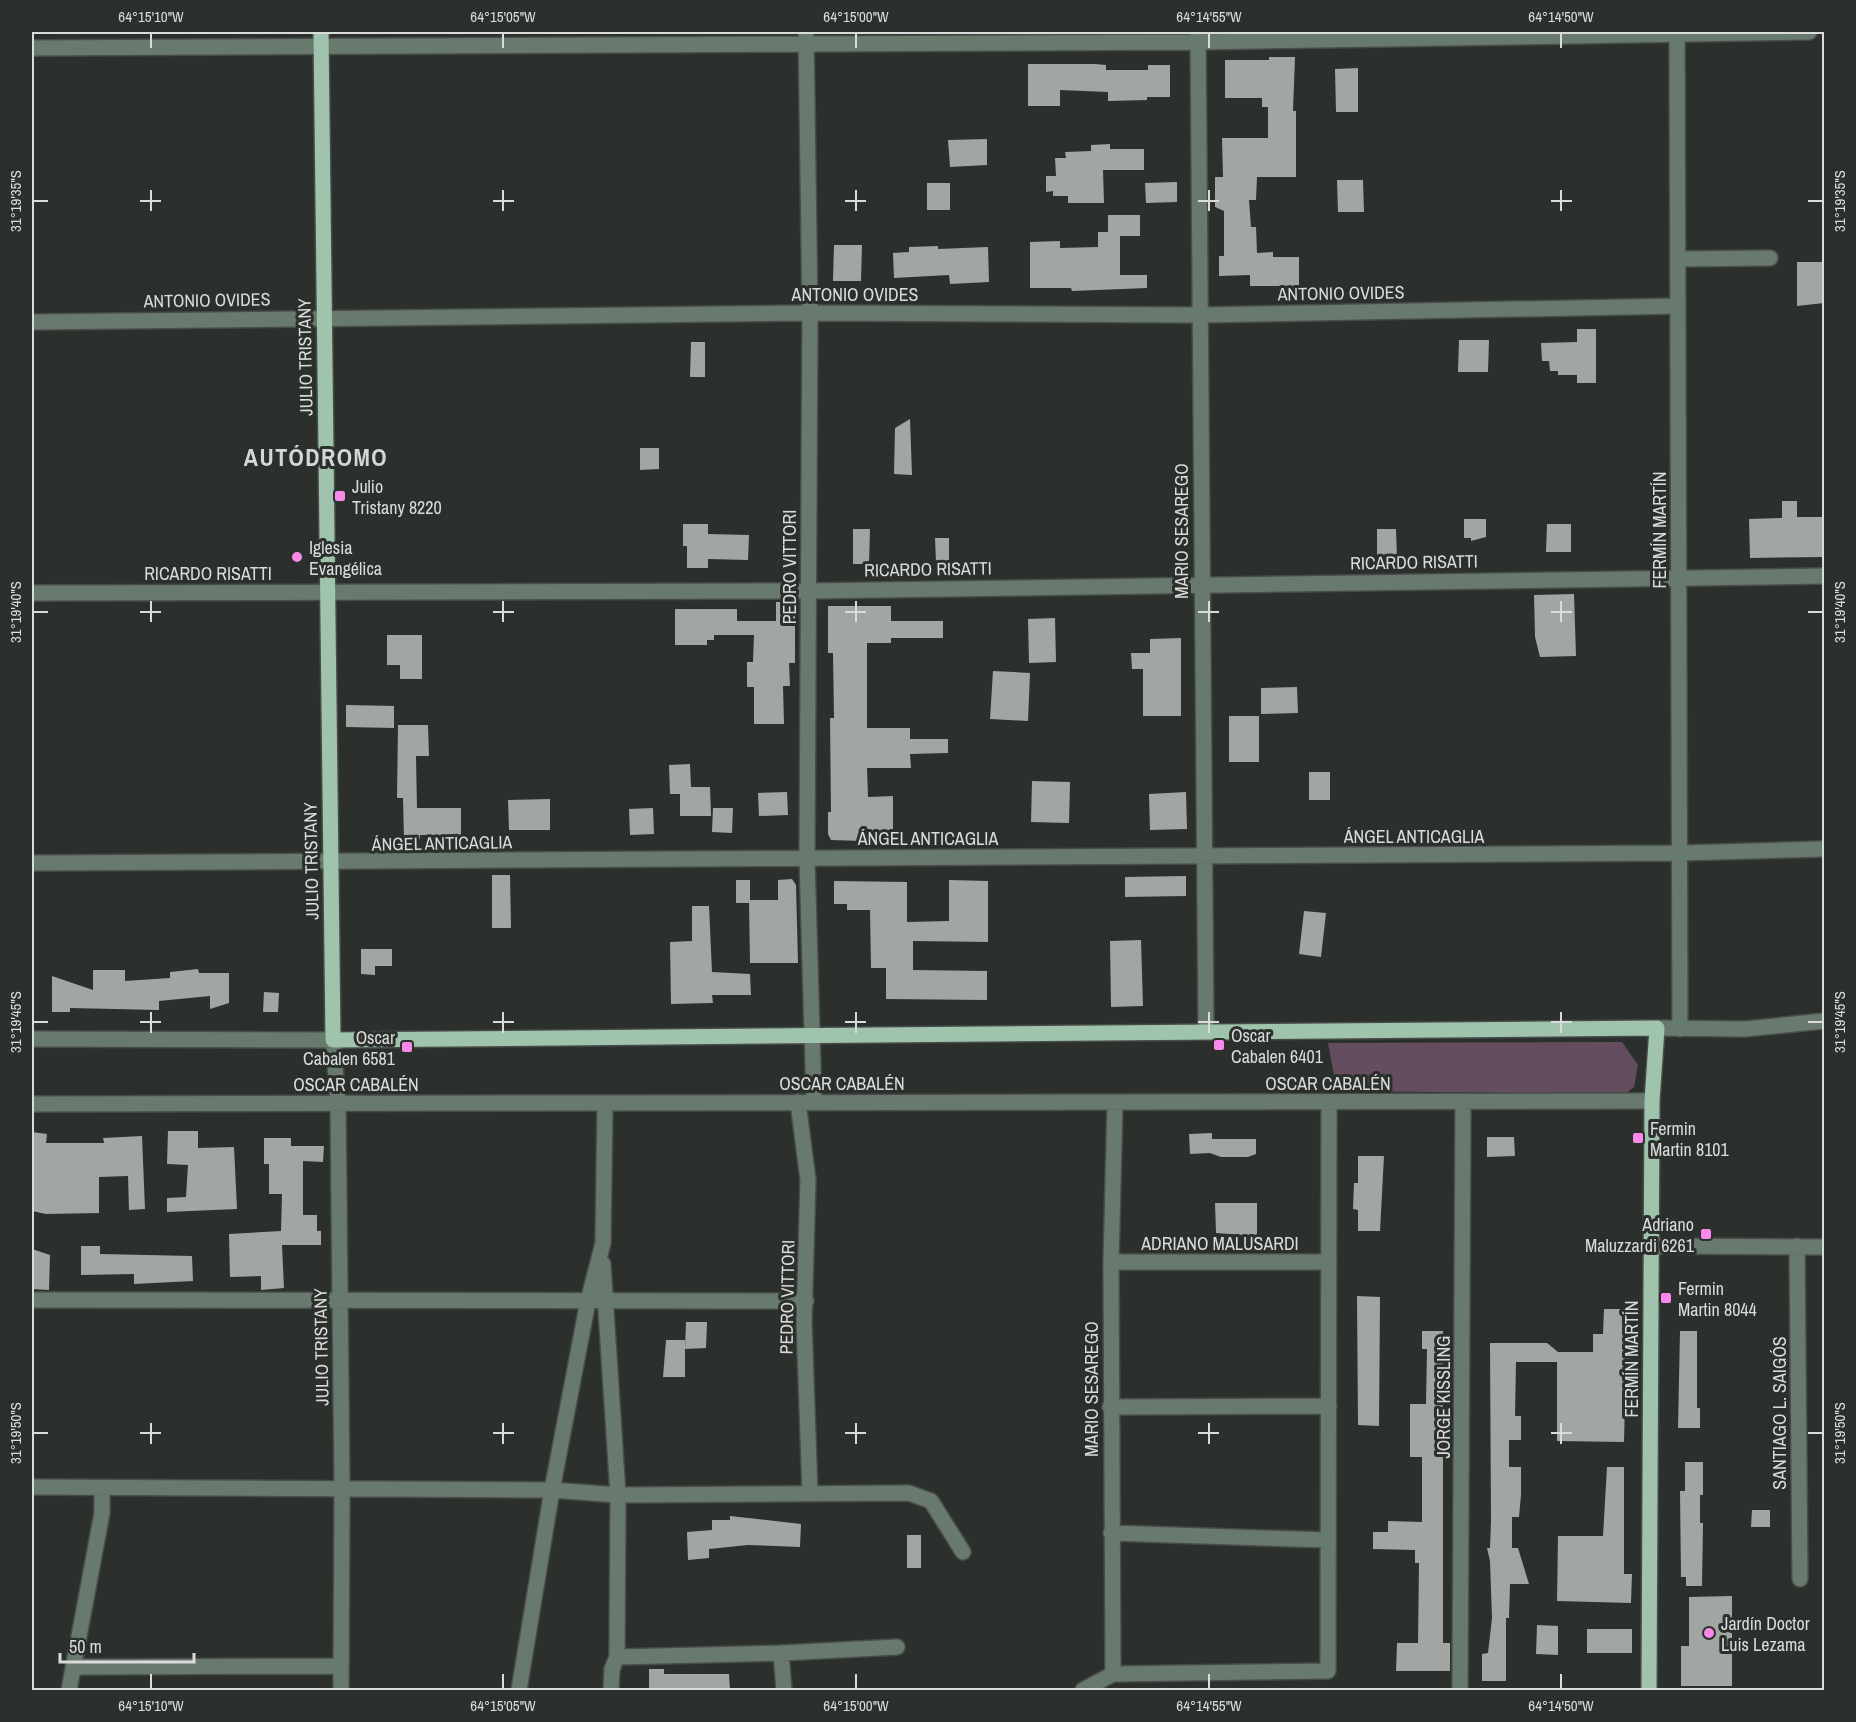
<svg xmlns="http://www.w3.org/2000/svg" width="1856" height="1722" font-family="'Archivo Narrow',sans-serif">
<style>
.green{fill:#634d5f}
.building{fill:#a1a6a3}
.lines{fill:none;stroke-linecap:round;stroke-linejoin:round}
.minor-casing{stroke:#484c49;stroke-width:18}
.major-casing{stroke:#484c49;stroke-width:18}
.minor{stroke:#68796e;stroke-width:15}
.major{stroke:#9fc3ad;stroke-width:15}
.ticks{fill:none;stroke:#d9dcda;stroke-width:2}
.poi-dot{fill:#f888ea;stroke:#2c302d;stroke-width:2}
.labels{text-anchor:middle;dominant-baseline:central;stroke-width:6;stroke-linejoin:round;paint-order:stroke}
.street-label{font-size:18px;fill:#d9dcda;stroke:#2c302d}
.poi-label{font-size:18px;fill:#d9dcda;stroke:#2c302d;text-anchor:start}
.district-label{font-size:24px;font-weight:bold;letter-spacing:1.5px;fill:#d3d8d5;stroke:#2c302d}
.neatline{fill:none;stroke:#d9dcda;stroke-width:2}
.ticks-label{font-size:15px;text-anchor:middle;fill:#d9dcda}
</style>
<rect width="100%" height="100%" fill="#2c302d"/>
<!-- green -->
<path class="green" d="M1622,1042L1638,1065L1634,1087L1625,1094L1337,1091L1328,1043Z"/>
<!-- building -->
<path class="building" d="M1269,57H1295L1293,111H1296V177H1257L1256,200H1249L1251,227H1256L1257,253L1273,252V257H1299V286H1250V275L1219,276V256H1224V211L1215,207V177H1223L1222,138H1268V107H1262V98H1225V60H1269Z
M1028,64H1095L1106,65V70H1148V65H1170V97H1147V100L1108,101V92L1060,90V106H1028Z
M1358,68V112H1336L1335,69Z
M987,139V165L950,167L948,140Z
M1110,144V149H1144V170H1103L1104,203H1068V196H1053V191L1046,192V176H1056L1055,158H1066L1065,152L1091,151V145Z
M1337,180H1363L1364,212H1338Z
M1177,182V202L1146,203L1145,183Z
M927,183H950V210H927Z
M1108,215H1140V236H1120V275H1147V288L1072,291L1071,288H1030V242L1060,241V248L1098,247V232H1108Z
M834,245H862L861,281H833Z
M938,246V249L988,247L989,282L950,284L949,275L894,278L893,253L909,252V247Z
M1797,262H1824V303L1797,306Z
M1577,329H1596V383H1577V375H1558V371H1550L1549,361H1542L1541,343L1577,342Z
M1459,340H1489L1488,372H1458Z
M691,342H705V377H690Z
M910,419L912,475L894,474L895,428Z
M640,448H659V469L640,470Z
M1782,501H1797V517H1824V557L1750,558L1749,519L1782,518Z
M1464,519H1486V537L1471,541V538H1464Z
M683,524H708V534L749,535L748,560L708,559V568H687V546H683Z
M1547,524H1571V552H1546Z
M853,529H870L869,564H853Z
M1377,529H1396L1397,557H1377Z
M935,538H949V562H936Z
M1574,594L1576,656L1540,657L1535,637L1534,595Z
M776,602H789L795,610V663H789L790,686H783L784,724H754V687H747V662H753L754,635H714V640H707V645H675V609H737V621H776Z
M828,606H891V621H943V638H891V643H867V728H910V739H948V753L910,754L911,768H867L868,797L893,796V842L831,840L828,834V812H831L830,718H834L833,653H828Z
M1055,618L1056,662L1029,663L1028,619Z
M387,635H422V679H400V665H387Z
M1181,638V716H1143V669H1132L1131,653H1150V639Z
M993,671L1030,673L1028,721L990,719Z
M1297,687L1298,713L1261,714V688Z
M346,705L394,706V728L346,727Z
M1229,716H1259V762H1229Z
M398,725H428L429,756H416L417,808H461V835H420V839L404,840L403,798H397Z
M690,764L691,787H710L711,816H680V794H670L669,765Z
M1309,772H1330V800H1309Z
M1032,781L1070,782L1069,823L1031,822Z
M787,792L788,815L759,816L758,793Z
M1186,792L1187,829L1150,830L1149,794Z
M550,799V830H509L508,800Z
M653,808L654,834L630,835L629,809Z
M713,808H733L732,833L712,832Z
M492,875H510L511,928H492Z
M1186,876V896L1125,897V877Z
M792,879L796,885L798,963H750L749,903H736V880H750V900H778V880Z
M949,880L988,881V942L913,941V970L987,971V1000L886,999V968H871L870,910H847V904H834V881L907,882V922L949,921Z
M692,906H709L712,972L750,974L751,995H712L713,1003L671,1004L670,942L692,941Z
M1304,911L1326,913L1321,957L1299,954Z
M1141,940L1143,1006L1111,1007L1110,941Z
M361,949H392V966H375V975L361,974Z
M198,969L199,973H229V1003L210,1009V996L159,1001V1010L70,1008V1012H52V976L93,990V970H125V981L170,978V972Z
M264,992L279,993L278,1012H263Z
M168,1131H198V1148L234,1147L237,1209L167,1212V1198L186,1197L188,1165L167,1164Z
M32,1132L47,1134L46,1143H104L103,1138L142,1136L145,1209L129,1210L128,1176L99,1177V1213L46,1214L32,1211Z
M1212,1133V1139H1256V1154L1248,1157H1221L1210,1153L1190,1154L1189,1134Z
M1487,1137H1514L1515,1156L1487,1157Z
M264,1138H291V1146H324L323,1162L303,1161V1215H317V1231H321V1245H282L284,1288L261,1290V1276L230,1277L229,1234L281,1231L282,1194H269V1164H264Z
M1358,1156H1384L1380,1231H1358V1210L1353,1209L1354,1183H1358Z
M1215,1203H1257V1236L1216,1233Z
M81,1246H100V1254L192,1256L193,1281L134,1284V1274L81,1275Z
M32,1249L50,1255L49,1290L32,1289Z
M1357,1296L1380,1297L1379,1426L1358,1425Z
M1604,1309H1627L1631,1361H1626L1624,1442L1557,1441V1362H1516L1515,1416H1521V1440H1509V1467H1521V1495L1519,1517H1512V1548H1518L1529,1584H1510L1509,1618H1506V1681H1482V1654L1488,1653L1492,1618L1490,1561L1487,1548H1490L1491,1522L1490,1343H1547L1558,1352H1593V1334H1603Z
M686,1322H707L706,1348L685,1349Z
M1422,1331H1443V1643H1450V1671H1396L1397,1643H1418L1419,1563H1415V1550L1373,1549V1532H1388V1521L1422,1522V1457H1410V1404H1426L1427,1349H1422Z
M1680,1331H1697V1408H1700V1428H1678Z
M666,1340H685V1377H663Z
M1685,1462H1703V1495H1700V1523H1703L1702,1586H1686V1577H1681L1680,1491H1685Z
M1607,1467H1624V1574H1632L1631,1603L1557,1601L1558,1536H1603Z
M1752,1510H1770V1527H1751Z
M730,1516L801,1524L800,1547L748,1545L709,1549V1558L688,1560L687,1532L712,1530V1520H730Z
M907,1535H921V1568H907Z
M1732,1596V1686H1681V1646H1689V1597Z
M1537,1625L1558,1626V1655L1536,1654Z
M1587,1629H1632V1653H1587Z
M649,1669H664V1674H729L730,1690H649Z"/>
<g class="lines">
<defs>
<path id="minor" d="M806,32L810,313L807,858L814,1102
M1198,32L1206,1031
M1677,32L1680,1029
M32,48L1198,42L1809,32
M1678,259L1770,258
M32,322L810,313L1199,315L1678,306
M32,593L808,591L1824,576
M32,863L1680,853L1824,849
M1657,1028L1745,1029L1824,1021
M32,1039L333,1040L338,1103L342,1488L341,1690
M798,1102L808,1180L804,1322L810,1493
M32,1104L1652,1101
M1651,1246L1824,1247
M1797,1246L1800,1579
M1111,1262H1329
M603,1264L618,1495L617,1657L612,1669L611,1690
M32,1300L806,1301
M1110,1407L1329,1406
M32,1487L552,1490L618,1495L909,1493L931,1501L963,1552
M1111,1533L1328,1540
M781,1653L784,1690
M617,1657L781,1653L897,1647
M73,1667L341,1666
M1113,1674L1111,1262L1115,1104
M69,1690L102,1513V1488
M519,1690L552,1490L588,1301L603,1243L605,1104
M1083,1690L1113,1674L1328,1671L1329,1103
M1460,1690L1463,1103"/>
<path id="major" d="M321,32L333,1040L1657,1028L1652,1101L1649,1690"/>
</defs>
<!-- minor casing -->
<use href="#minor" class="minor-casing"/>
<!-- major casing -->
<use href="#major" class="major-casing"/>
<!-- minor -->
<use href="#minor" class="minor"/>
<!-- major -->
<use href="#major" class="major"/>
</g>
<!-- ticks -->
<path class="ticks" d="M151,33V48M503,33V48M856,33V48M1209,33V48M1561,33V48M151,190V211M503,190V211M856,190V211M1209,190V211M1561,190V211M33,201H48M140,201H161M493,201H514M845,201H866M1198,201H1219M1551,201H1572M1808,201H1823M151,601V622M503,601V622M856,601V622M1209,601V622M1561,601V622M33,612H48M140,612H161M493,612H514M845,612H866M1198,612H1219M1551,612H1572M1808,612H1823M151,1012V1033M503,1012V1033M856,1012V1033M1209,1012V1033M1561,1012V1033M33,1022H48M140,1022H161M493,1022H514M845,1022H866M1198,1022H1219M1551,1022H1572M1808,1022H1823M151,1423V1444M503,1423V1444M856,1423V1444M1209,1423V1444M1561,1423V1444M33,1433H48M140,1433H161M493,1433H514M845,1433H866M1198,1433H1219M1551,1433H1572M1808,1433H1823M151,1674V1689M503,1674V1689M856,1674V1689M1209,1674V1689M1561,1674V1689"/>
<!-- markers -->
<g class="poi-dot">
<rect x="334" y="490" width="12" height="12" rx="3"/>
<circle cx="297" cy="557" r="6"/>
<rect x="1213" y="1039" width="12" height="12" rx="3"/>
<rect x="401" y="1041" width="12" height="12" rx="3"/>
<rect x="1632" y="1132" width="12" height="12" rx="3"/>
<rect x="1700" y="1228" width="12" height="12" rx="3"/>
<rect x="1660" y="1292" width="12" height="12" rx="3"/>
<circle cx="1709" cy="1633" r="6"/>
</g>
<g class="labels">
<!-- street labels -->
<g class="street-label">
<text transform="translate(1341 293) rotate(-1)">ANTONIO OVIDES</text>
<text x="855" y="294">ANTONIO OVIDES</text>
<text transform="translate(207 300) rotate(-1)">ANTONIO OVIDES</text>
<text transform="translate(305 357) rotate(-91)">JULIO TRISTANY</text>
<text transform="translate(1659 530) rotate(-90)">FERMÍN MARTÍN</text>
<text transform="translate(1181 531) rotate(-90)">MARIO SESAREGO</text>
<text transform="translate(1414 562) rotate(-1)">RICARDO RISATTI</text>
<text transform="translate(789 567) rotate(-90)">PEDRO VITTORI</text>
<text transform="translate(928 569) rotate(-1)">RICARDO RISATTI</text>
<text x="208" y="573">RICARDO RISATTI</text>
<text x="1414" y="836">ÁNGEL ANTICAGLIA</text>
<text x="928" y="838">ÁNGEL ANTICAGLIA</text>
<text transform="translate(442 843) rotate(-1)">ÁNGEL ANTICAGLIA</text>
<text transform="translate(311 861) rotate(-91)">JULIO TRISTANY</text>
<text x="842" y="1083">OSCAR CABALÉN</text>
<text x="1328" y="1083">OSCAR CABALÉN</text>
<text x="356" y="1084">OSCAR CABALÉN</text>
<text x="1220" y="1243">ADRIANO MALUSARDI</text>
<text transform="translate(787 1297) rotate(-89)">PEDRO VITTORI</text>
<text transform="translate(321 1347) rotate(-91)">JULIO TRISTANY</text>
<text transform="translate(1631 1359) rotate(-90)">FERMÍN MARTÍN</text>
<text transform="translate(1091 1389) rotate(-90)">MARIO SESAREGO</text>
<text transform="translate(1443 1397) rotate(-90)">JORGE KISSLING</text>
<text transform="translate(1779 1413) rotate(-90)">SANTIAGO L. SAIGÓS</text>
</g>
<!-- poi labels -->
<g class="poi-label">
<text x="352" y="486">Julio<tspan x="352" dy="21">Tristany 8220</tspan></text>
<text x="309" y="547">Iglesia<tspan x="309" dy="21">Evangélica</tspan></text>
<text x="1231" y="1035">Oscar<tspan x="1231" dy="21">Cabalen 6401</tspan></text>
<text x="395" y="1037" text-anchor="end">Oscar<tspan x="395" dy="21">Cabalen 6581</tspan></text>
<text x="1650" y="1128">Fermin<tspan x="1650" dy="21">Martin 8101</tspan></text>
<text x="1694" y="1224" text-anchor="end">Adriano<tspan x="1694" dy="21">Maluzzardi 6261</tspan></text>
<text x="1678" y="1288">Fermin<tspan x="1678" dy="21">Martin 8044</tspan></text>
<text x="1721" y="1623">Jardín Doctor<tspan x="1721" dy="21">Luis Lezama</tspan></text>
</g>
<!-- district labels -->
<g class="district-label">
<text x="316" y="457">AUTÓDROMO</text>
</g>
</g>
<!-- border -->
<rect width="1856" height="1722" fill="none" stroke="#2c302d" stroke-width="66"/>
<!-- scale -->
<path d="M60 1653v9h134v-9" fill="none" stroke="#d9dcda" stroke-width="3"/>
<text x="69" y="1653" font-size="18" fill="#d9dcda" stroke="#2c302d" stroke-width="4.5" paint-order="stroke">50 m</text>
<rect x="33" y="33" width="1790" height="1656" class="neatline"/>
<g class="ticks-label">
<text x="151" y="22">64°15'10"W</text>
<text x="503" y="22">64°15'05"W</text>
<text x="856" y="22">64°15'00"W</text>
<text x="1209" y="22">64°14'55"W</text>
<text x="1561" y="22">64°14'50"W</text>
<text transform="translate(16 201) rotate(-90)" y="5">31°19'35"S</text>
<text transform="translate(1840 201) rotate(-90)" y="5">31°19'35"S</text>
<text transform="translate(16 612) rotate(-90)" y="5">31°19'40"S</text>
<text transform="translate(1840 612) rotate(-90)" y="5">31°19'40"S</text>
<text transform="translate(16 1022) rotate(-90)" y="5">31°19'45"S</text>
<text transform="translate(1840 1022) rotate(-90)" y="5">31°19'45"S</text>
<text transform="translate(16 1433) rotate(-90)" y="5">31°19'50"S</text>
<text transform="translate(1840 1433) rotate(-90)" y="5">31°19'50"S</text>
<text x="151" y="1711">64°15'10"W</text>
<text x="503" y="1711">64°15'05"W</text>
<text x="856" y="1711">64°15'00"W</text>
<text x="1209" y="1711">64°14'55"W</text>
<text x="1561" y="1711">64°14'50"W</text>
</g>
</svg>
